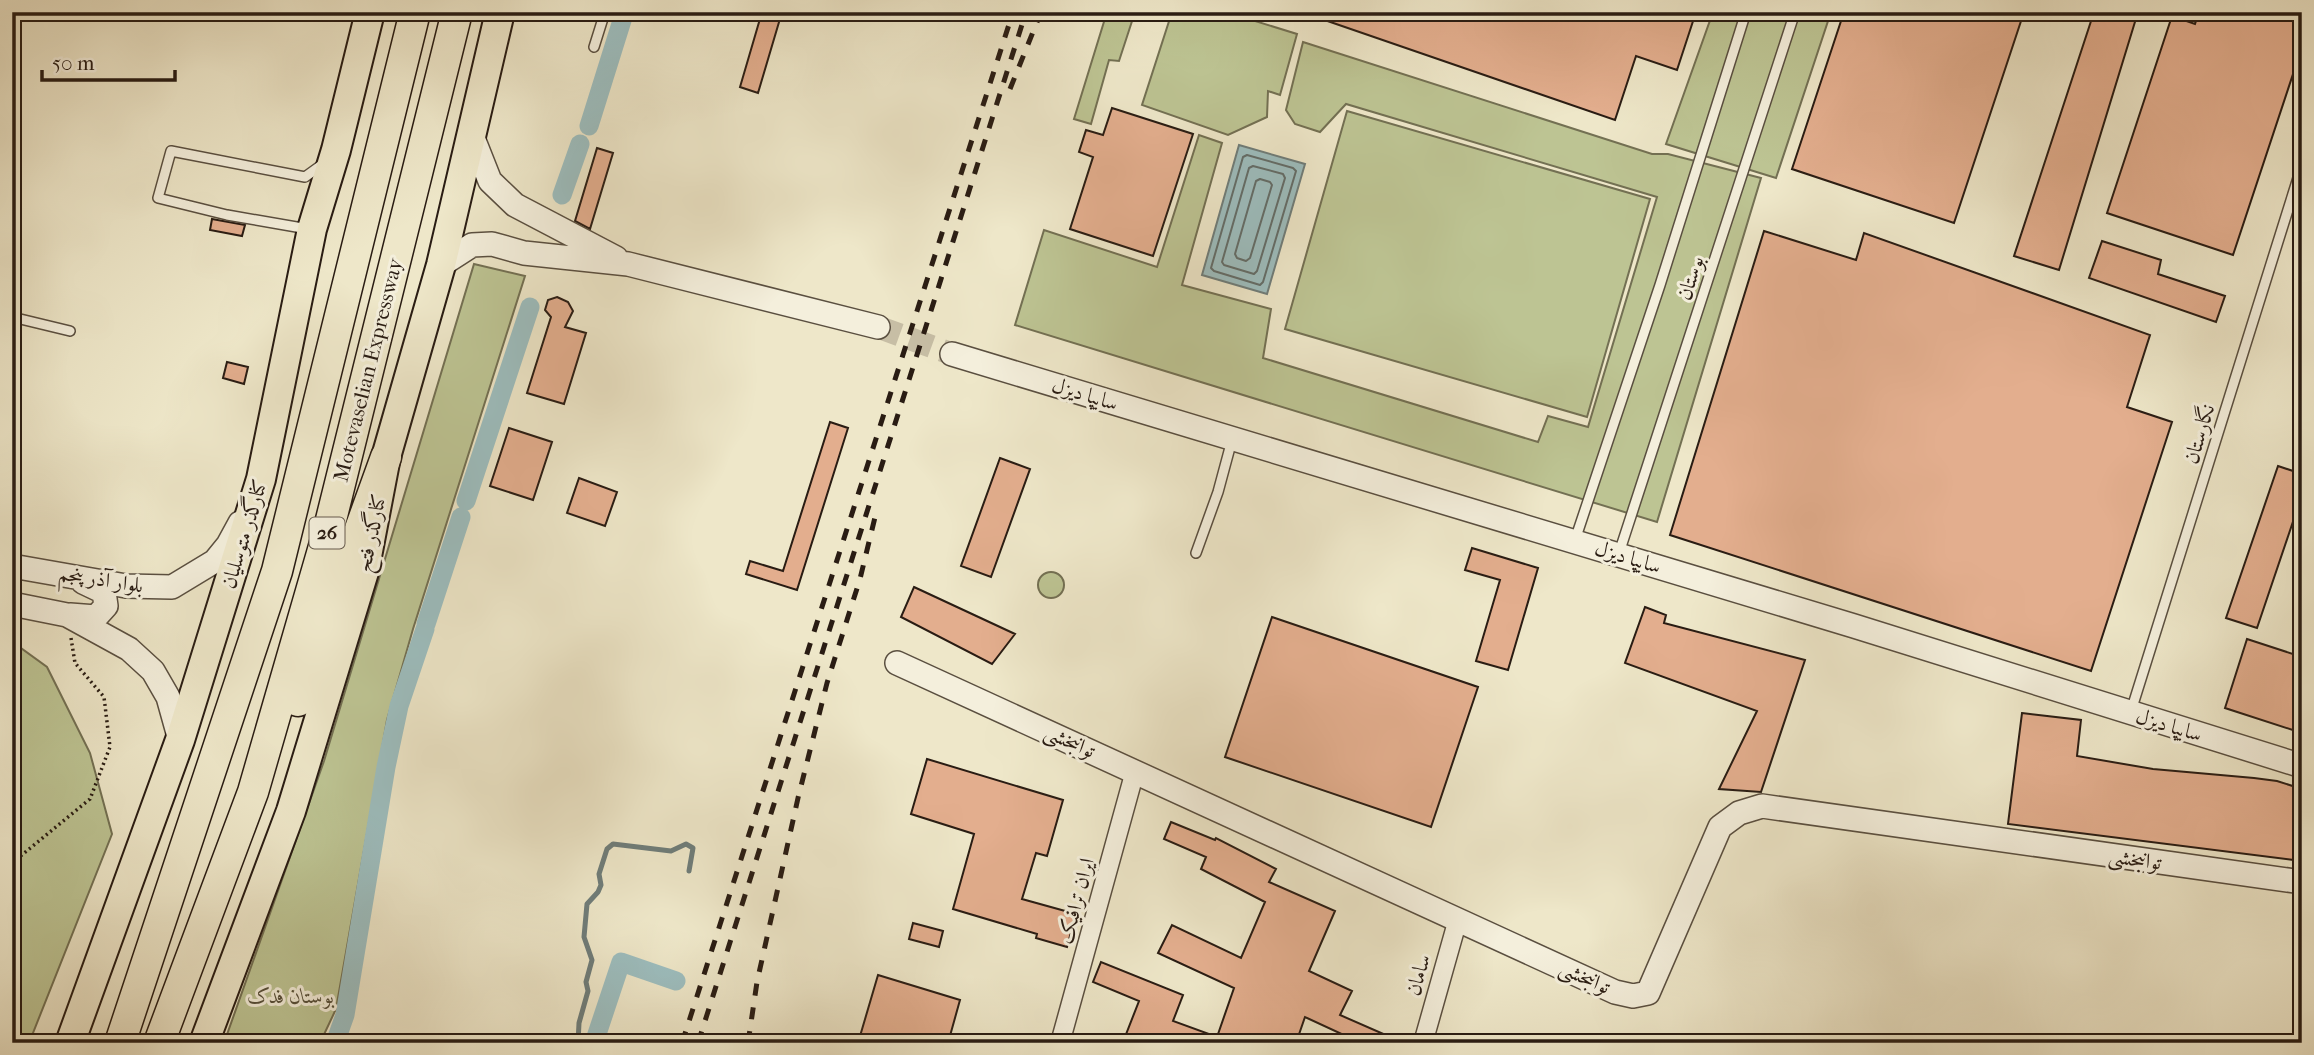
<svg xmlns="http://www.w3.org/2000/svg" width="2314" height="1055" font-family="'IM FELL French Canon',Amiri,serif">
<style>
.green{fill:#bdc493;stroke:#737053;stroke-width:2}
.water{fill:#9dbebf;stroke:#6f7d7a;stroke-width:2}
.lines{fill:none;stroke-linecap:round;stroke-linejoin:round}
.shore{stroke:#636d69;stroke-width:2}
.stream{stroke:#6f7d7a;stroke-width:5}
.canal{stroke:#9dbebf;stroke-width:19}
.building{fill:#e3ae8e;stroke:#291c13;stroke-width:2}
.tertiary-tunnel{stroke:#c7bea5;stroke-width:23;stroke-dasharray:23 11;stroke-linecap:butt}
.service-casing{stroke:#5a4f40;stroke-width:12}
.minor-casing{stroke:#5a4f40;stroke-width:21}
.tertiary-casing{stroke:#5a4f40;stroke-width:26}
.primary-casing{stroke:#291c13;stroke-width:32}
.trunk-casing{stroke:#291c13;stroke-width:33}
.path{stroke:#291c13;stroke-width:3.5;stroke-dasharray:2 3.5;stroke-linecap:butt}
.service{stroke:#f4efdc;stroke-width:9}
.minor{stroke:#f4efdc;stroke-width:18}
.tertiary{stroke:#f4efdc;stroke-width:23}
.primary{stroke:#eee7c9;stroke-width:28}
.trunk{stroke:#eee7c9;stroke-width:30}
.rail{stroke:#291c13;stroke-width:5;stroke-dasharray:12 12;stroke-linecap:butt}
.labels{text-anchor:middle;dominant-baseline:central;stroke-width:6;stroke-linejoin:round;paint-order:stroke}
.shield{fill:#f4efdc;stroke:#665b4f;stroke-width:2}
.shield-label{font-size:19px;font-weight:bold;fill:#291c13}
.street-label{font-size:21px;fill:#291c13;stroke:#f4efdc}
.park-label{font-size:21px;font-style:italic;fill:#554e39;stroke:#f4efdc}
</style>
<rect width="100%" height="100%" fill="#eee7c9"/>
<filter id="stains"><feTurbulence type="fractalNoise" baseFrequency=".00286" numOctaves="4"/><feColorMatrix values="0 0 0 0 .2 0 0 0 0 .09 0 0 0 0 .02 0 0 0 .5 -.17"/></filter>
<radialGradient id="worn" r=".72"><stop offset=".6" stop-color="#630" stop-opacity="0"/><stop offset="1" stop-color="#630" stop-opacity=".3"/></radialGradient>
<!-- green -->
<path class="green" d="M1107,12H1135L1119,61L1109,60L1091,124L1074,119Z
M1172,12H1226L1297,34L1280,95L1268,91L1267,117L1228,135L1142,105Z
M1713,12H1831L1776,178L1666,144Z
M1303,42L1652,154H1668L1761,178L1657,522L1015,325L1044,230L1157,267L1199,135L1222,143L1182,285L1271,309L1263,358L1538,442L1548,416L1588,427L1657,197L1346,104L1320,132L1295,124L1286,110Z
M1347,111L1650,199L1587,417L1285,329Z
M474,264L525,276L413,629L387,720L336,1009L320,1043H224L324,761Z
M1038 585a13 13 0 1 1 26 0a13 13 0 1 1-26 0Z
M12,644L18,646L47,667L90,753L112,834L29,1043H12Z"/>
<!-- water -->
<path class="water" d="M1239,145L1305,164L1267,294L1202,275Z"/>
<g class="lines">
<!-- shore -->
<path class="shore" d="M1247,155L1293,168L1296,171L1263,282L1260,285L1214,271L1211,268L1243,157Z
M1253,166L1283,174L1285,178L1257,271L1254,274L1224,265L1222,262L1249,168Z
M1260,179L1270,182L1272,185L1250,258L1246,261L1237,258L1235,254L1256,181Z"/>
<!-- stream -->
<path class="stream" d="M578,1043L579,1023L588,991L586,982L592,960L584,937L587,904L598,892L601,885L599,874L607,849L613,844L671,851L686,844L693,848L689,871"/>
<!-- canal -->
<path class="canal" d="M589,126L624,14
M562,195L580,144
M466,501L530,307
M426,624L461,517
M335,1043L345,1015L386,767L399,706L425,629
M594,1043L621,962L676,981"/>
</g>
<!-- building -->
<path class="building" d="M762,12H782L758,93L740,87Z
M1310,12H1696L1677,70L1636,56L1615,120L1310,15Z
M1844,12H2024L1954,223L1792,169Z
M2094,12H2138L2059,270L2014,256Z
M2199,12H2302V47L2233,255L2107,213L2172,16L2195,24Z
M1112,108L1193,134L1153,256L1070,229L1093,157L1079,152L1086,130L1103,135Z
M597,148L613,153L590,229L575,221Z
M212,219L245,225L242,236L210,230Z
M1764,231L1856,260L1864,233L2150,335L2127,407L2172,422L2091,671L1670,535Z
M2102,241L2161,260L2158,274L2225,296L2216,322L2089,278Z
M557,297L568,302L573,311L565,327L586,333L564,404L527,393L551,317L545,310L548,300Z
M227,362L248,367L244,384L223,378Z
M830,422L848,428L797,590L746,574L750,561L783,571Z
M509,428L552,442L533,500L490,486Z
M1000,458L1030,469L991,577L961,566Z
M2278,466L2302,474V495L2257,628L2226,618Z
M579,478L617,492L605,526L567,513Z
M1472,548L1538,568L1508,670L1476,661L1500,580L1465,570Z
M914,587L1015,634L992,664L901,617Z
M1645,607L1666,615L1664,623L1805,660L1761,792L1719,789L1757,711L1625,663Z
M1272,617L1478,687L1431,827L1225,757Z
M2247,639L2302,657V733L2225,708Z
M2022,713L2081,720L2077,756L2153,769L2254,778L2277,781L2302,789V861L2008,824Z
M927,759L1063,800L1047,856L1036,853L1022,899L1076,914L1067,947L1036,938L1037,934L953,909L974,834L911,814Z
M1171,822L1215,840L1216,838L1276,869L1269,882L1335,911L1309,971L1352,991L1340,1015L1404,1043H1361L1305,1017L1296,1043H1140L1125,1037L1139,1001L1093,982L1101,962L1183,995L1173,1021L1217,1037L1234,988L1158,953L1172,925L1241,958L1265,902L1201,869L1206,857L1164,839Z
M913,923L943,931L939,947L909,939Z
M878,975L960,1000L948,1043H858Z"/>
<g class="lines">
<!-- tertiary-tunnel -->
<path class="tertiary-tunnel" d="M878,327L952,354"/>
<defs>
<path id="service" d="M594,47L605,12
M308,229L227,215L158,198L171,151L305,177L323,164
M12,317L70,331
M1575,540L1660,285L1746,12
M1196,553L1218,492L1232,440
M1619,553L1795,12
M2131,711L2302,165"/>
<path id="minor" d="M1060,1043L1135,771
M1423,1043L1458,919"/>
<path id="tertiary" d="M471,133L490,181L515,205L616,258
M441,265L472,245L492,244L524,253L628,264L878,327
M952,354L1854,626L2302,766
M12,566L126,586L172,587L215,561L228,545L240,523
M12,604L67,615L129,649L153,671L168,697L180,740
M70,615L96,617L106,606L104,592L83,582
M897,663L1615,992L1633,996L1648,993L1720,827L1739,813L1762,806L2302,882"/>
<path id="primary" d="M70,1043L180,740L261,479L312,229L336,150L370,12
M204,1043L291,811L364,572L386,457L441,265L500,12"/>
<path id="trunk" d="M298,701L386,457
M120,1043L277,571L415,12
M159,1043L253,792L327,536L457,12"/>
</defs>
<!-- service casing -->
<use href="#service" class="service-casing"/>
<!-- minor casing -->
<use href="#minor" class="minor-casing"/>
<!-- tertiary casing -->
<use href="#tertiary" class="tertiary-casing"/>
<!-- primary casing -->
<use href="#primary" class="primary-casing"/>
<!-- trunk casing -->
<use href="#trunk" class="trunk-casing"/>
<!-- path -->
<path class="path" d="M12,863L90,799L110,747L104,697L75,663L71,638"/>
<!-- service -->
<use href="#service" class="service"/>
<!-- minor -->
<use href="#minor" class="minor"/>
<!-- tertiary -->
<use href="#tertiary" class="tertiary"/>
<!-- primary -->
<use href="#primary" class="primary"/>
<!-- trunk -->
<use href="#trunk" class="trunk"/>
<!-- rail -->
<path class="rail" d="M1010,89L1041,12
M682,1043L1013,12
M698,1043L1026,12
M748,1043L757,982L798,798L827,683L860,579L877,509"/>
</g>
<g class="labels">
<!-- shield labels -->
<rect class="shield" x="309.5" y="517.5" width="35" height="31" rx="5"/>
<g class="shield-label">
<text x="327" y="533">26</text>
</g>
<!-- street labels -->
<g class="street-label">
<text transform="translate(1690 278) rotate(-72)">بوستان</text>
<text transform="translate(368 370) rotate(-76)">Motevaselian Expressway</text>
<text transform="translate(1085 394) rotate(17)">سایپا دیزل</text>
<text transform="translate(2199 434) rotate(-73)">نگارستان</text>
<text transform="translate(371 533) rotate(-78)">کنارگذر فتح</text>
<text transform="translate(244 534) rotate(-73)">کنارگذر متوسلیان</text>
<text transform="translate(1628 557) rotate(17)">سایپا دیزل</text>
<text transform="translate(101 579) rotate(9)">بلوار آذر پنجم</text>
<text transform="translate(2169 725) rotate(17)">سایپا دیزل</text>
<text transform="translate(1070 741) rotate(24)">توانبخشی</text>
<text transform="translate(2135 859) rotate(8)">توانبخشی</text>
<text transform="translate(1076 901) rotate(-75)">ایران ترافیک</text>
<text transform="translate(1418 975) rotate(-74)">سامان</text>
<text transform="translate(1585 977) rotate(24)">توانبخشی</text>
</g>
<!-- park labels -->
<g class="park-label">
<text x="291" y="996">بوستان فدک</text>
</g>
</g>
<!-- margin -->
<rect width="2314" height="1055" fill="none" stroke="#eee7c9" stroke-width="42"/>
<rect x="14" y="14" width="2286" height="1027" fill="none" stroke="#291c13" stroke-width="3.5"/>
<rect x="21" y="21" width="2272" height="1013" fill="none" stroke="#291c13" stroke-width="2"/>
<!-- scale -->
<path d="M42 70v10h133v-10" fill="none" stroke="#291c13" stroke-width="3.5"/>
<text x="52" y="70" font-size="21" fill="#291c13" stroke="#f4efdc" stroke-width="5" paint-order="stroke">50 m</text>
<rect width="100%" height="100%" filter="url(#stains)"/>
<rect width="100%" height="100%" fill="url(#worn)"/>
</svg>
